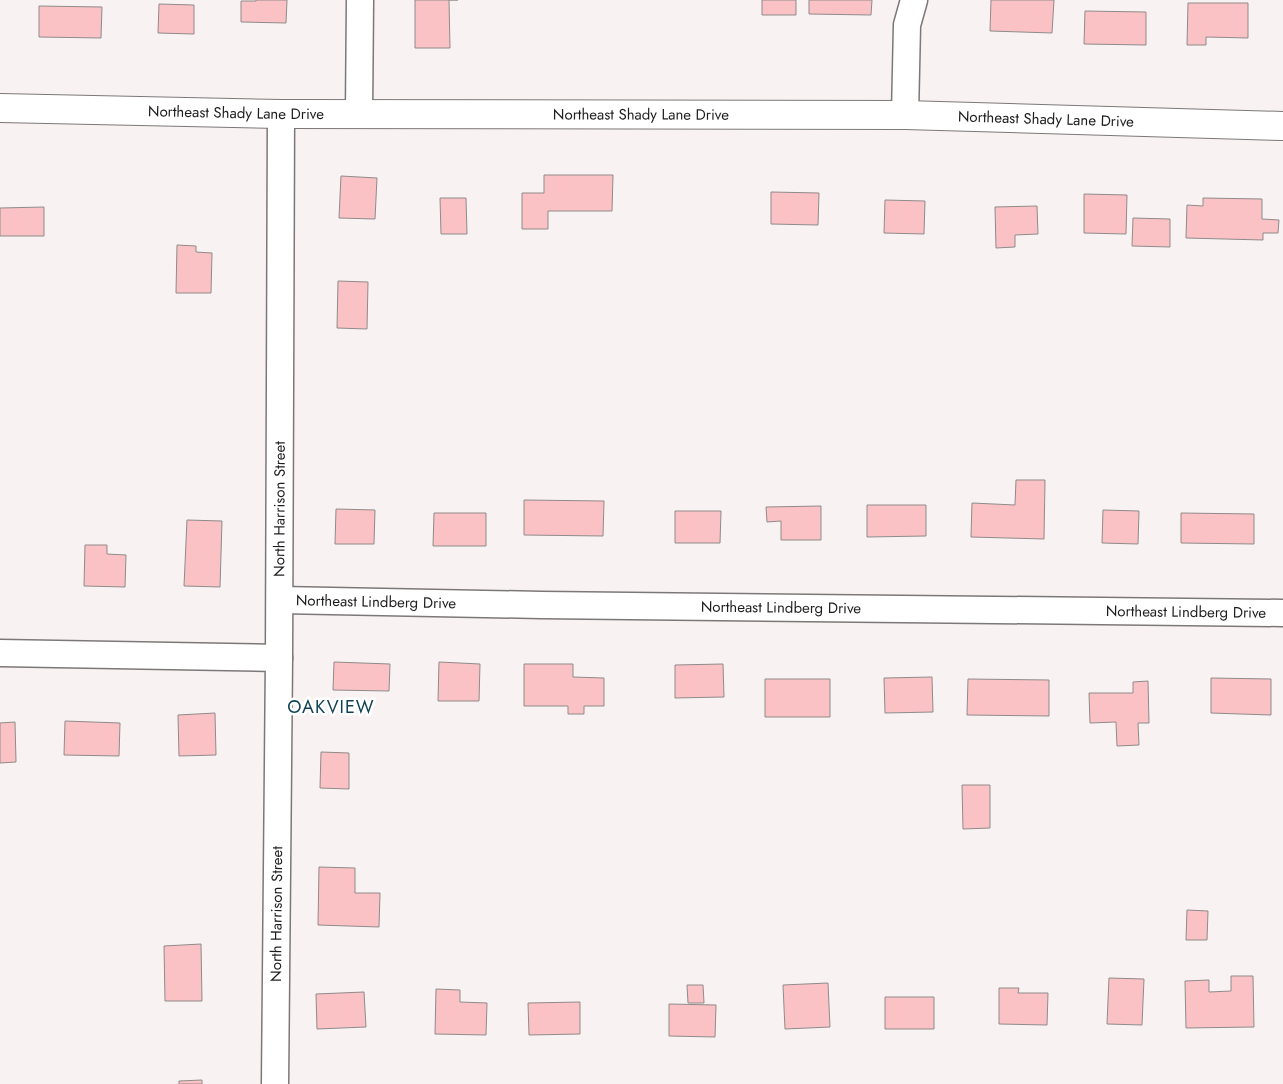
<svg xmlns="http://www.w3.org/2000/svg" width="1283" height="1084" font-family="Jost,sans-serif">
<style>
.building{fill:#fac2c4;stroke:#908b8b}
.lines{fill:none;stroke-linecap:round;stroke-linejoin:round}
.minor-casing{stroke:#7d7878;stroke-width:29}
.tertiary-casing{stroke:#7d7878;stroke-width:30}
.minor{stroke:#fff;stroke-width:26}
.tertiary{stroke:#fff;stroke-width:28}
.labels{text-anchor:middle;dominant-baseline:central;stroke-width:5;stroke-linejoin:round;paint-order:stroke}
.street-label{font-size:15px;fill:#1e1c1c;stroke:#fff}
.quarter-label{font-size:18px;letter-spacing:1px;fill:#104254;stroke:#fff}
</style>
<rect width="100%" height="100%" fill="#f8f2f2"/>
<!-- building -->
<path class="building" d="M256,0H287L286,23L241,22V1H256Z
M415,0H458H449L450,48H415Z
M762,0H796V15H762Z
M809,0H872L871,15L809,14Z
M991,0H1054L1052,33L990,31Z
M1188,3H1248V38L1206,37V45H1187Z
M159,4L194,5V34L158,33Z
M39,6L102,7L101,38L39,37Z
M1085,11L1146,12V45L1084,44Z
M544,175H613L612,211H548V229H522V193H544Z
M341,176L377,178L375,219L339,218Z
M771,192L819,193L818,225L771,224Z
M1084,194L1127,195L1126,234L1084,233Z
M440,198H466L467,234H441Z
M1203,198L1262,199V219L1279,220L1278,233H1263V240L1186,238L1187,205L1203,206Z
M885,200L925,201L924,234L884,233Z
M1037,206L1038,234L1015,235V247L996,248L995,207Z
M44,207V236H0V208Z
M1133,218L1170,219V247L1132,246Z
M177,245L196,246V252L212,253L211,293H176Z
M338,281L368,282L367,329L337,328Z
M1016,480H1045L1044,539L971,537L972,503L1015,505Z
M524,500L604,501L603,536L524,535Z
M867,505H926V536L867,537Z
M821,506V540H781V521L767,522L766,507Z
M336,509L375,510L374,544H335Z
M1103,510L1139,511L1138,544L1102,543Z
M675,511H721L720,543H675Z
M434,513H486V546H433Z
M1181,513L1254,514V544L1181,543Z
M187,520L222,521L220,587L184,586Z
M85,545H107V554L126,555L125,587L84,586Z
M334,662L390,664L389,691L333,690Z
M439,662L480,664L479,701H438Z
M524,664H573V677L604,678V706H584V714H568V706H524Z
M723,664L724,697L675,698V665Z
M932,677L933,712L885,713L884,678Z
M1211,678L1271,679V715L1211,713Z
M765,679H830V717H765Z
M968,679L1049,680V716L967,715Z
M1148,681L1149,723H1138L1139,745L1117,746L1116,722L1090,723L1089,693H1133V682Z
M215,713L216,755L179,756L178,715Z
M65,721L120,723L119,756L64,755Z
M15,722L16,762L0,763V723Z
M321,752L349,753V789L320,788Z
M962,785H990V828L963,829Z
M319,867L355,868V893H380L379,927L318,925Z
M1187,910L1208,911L1207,940H1186Z
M201,944L202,1001H165L164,946Z
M1231,976H1253L1254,1027L1186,1028L1185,981L1209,980V992L1231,991Z
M1109,978L1144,979L1142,1025L1107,1024Z
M828,983L830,1027L785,1029L783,985Z
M687,985H703L704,1003H688Z
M999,988H1019L1018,993H1048L1047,1025L999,1024Z
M436,989L460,990V1002L487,1003L486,1035L435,1034Z
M364,992L366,1027L317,1029L316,994Z
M885,997H934V1029H885Z
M580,1002V1034L529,1035L528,1003Z
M669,1004L716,1005L715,1037L669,1036Z
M202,1080V1084H179V1081Z"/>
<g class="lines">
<defs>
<g id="minor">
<path d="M359,114L360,0"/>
<path d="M905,115L907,25L914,0"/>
<path id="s1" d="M280,600L541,605L1283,613"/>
<path d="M0,653L279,658"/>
<path id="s2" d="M275,1084L279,658L281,114"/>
</g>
<g id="tertiary">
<path id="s3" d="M0,108L281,114L905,115L1283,126"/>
</g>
</defs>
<!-- minor casing -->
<use href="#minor" class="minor-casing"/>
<!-- tertiary casing -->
<use href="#tertiary" class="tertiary-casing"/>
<!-- minor -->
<use href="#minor" class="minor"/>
<!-- tertiary -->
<use href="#tertiary" class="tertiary"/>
</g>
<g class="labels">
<!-- street labels -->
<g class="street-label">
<text stroke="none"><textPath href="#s3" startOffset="236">Northeast Shady Lane Drive</textPath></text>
<text stroke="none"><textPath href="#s3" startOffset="641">Northeast Shady Lane Drive</textPath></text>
<text stroke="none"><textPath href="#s3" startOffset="1046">Northeast Shady Lane Drive</textPath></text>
<text stroke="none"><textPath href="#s2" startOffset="575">North Harrison Street</textPath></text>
<text stroke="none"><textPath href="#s1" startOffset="96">Northeast Lindberg Drive</textPath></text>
<text stroke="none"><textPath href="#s1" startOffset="501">Northeast Lindberg Drive</textPath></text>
<text stroke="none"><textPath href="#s1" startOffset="906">Northeast Lindberg Drive</textPath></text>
<text stroke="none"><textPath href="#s2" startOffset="170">North Harrison Street</textPath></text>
</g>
<!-- quarter labels -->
<g class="quarter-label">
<text x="331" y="707">OAKVIEW</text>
</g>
</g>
</svg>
